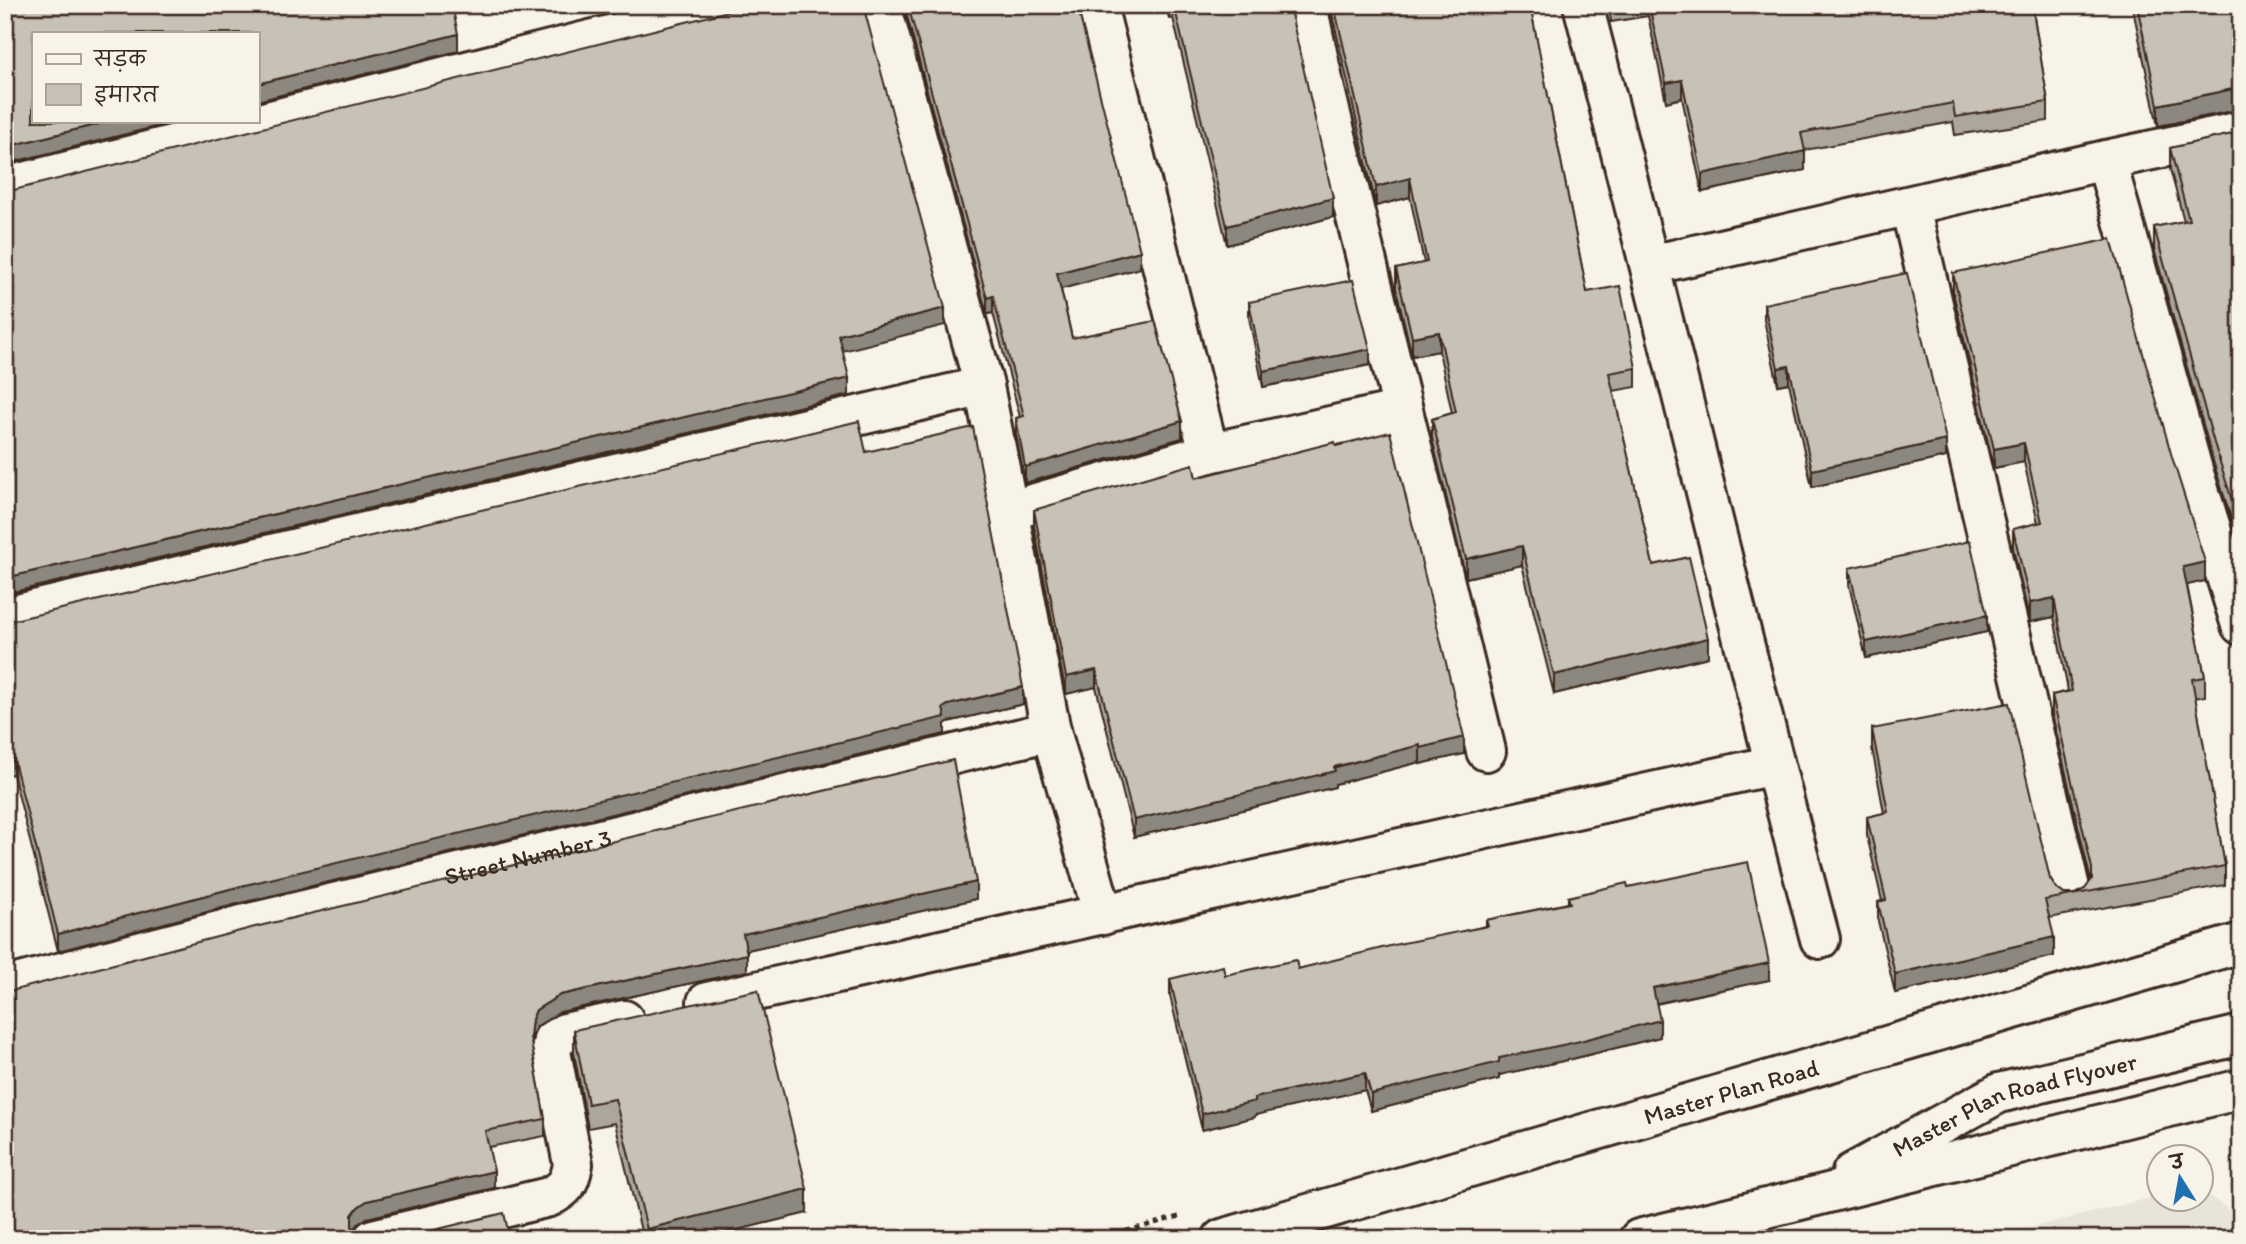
<svg xmlns="http://www.w3.org/2000/svg" width="2246" height="1244" font-family="Itim,'Playpen Sans Deva',sans-serif">
<style>
.built{fill:#e9e4d9}
.lines{fill:none;stroke-linecap:round;stroke-linejoin:round}
.minor-casing{stroke:#3b2a1e;stroke-width:44}
.major-casing{stroke:#3b2a1e;stroke-width:44}
.path{stroke:#3b2a1e;stroke-width:4.5;stroke-dasharray:5 5;stroke-linecap:butt}
.minor{stroke:#f7f3e8;stroke-width:38}
.major{stroke:#f7f3e8;stroke-width:38}
.wall{fill:#aca69d;stroke:#3b2a1e;stroke-width:2}
.shaded-wall{fill:#8c877f;stroke:#3b2a1e;stroke-width:2}
.building{fill:#c8c1b6;stroke:#3b2a1e;stroke-width:2}
.labels{text-anchor:middle;dominant-baseline:central;stroke-width:7;stroke-linejoin:round;paint-order:stroke}
.street-label{font-size:24px;fill:#3b2a1e;stroke:#f7f3e8}
</style>
<rect width="100%" height="100%" fill="#f7f3e8"/>
<filter id="ink" filterUnits="userSpaceOnUse"><feTurbulence type="fractalNoise" baseFrequency=".0143" numOctaves="2"/><feDisplacementMap in="SourceGraphic" scale="14" xChannelSelector="R" yChannelSelector="G"/><feConvolveMatrix kernelMatrix="1 2 1 2 8 2 1 2 1" color-interpolation-filters="sRGB"/></filter>
<g filter="url(#ink)">
<!-- built -->
<path class="built" d="M2201,1190L2241,1219V1239H1985L2158,1196V1198H2200Z"/>
<g class="lines">
<defs>
<g id="minor">
<path d="M881,5L984,386L1051,731L1103,915"/>
<path d="M1097,5L1209,453"/>
<path d="M1307,5L1325,90L1486,751"/>
<path d="M1583,5C1664,316 1738,629 1820,939"/>
<path d="M2106,160L2241,131"/>
<path d="M5,187L729,5"/>
<path d="M1910,206L2071,892"/>
<path d="M1651,265L2106,160L2193,470L2241,625"/>
<path d="M1008,511L1209,453L1402,410"/>
<path d="M5,617L984,386"/>
<path id="s1" d="M5,987L250,923L1051,731"/>
<path d="M707,1002L1774,765"/>
<path d="M373,1239L549,1197C565,1189 570,1183 573,1164L553,1062L551,1050L553,1040L565,1033L624,1020"/>
</g>
<g id="major">
<path id="s2" d="M1852,1173L1999,1093L2241,1035"/>
<path id="s3" d="M1222,1239L2241,943"/>
<path d="M1639,1239L1800,1200L2241,1089"/>
</g>
</defs>
<!-- minor casing -->
<use href="#minor" class="minor-casing"/>
<!-- major casing -->
<use href="#major" class="major-casing"/>
<!-- path -->
<path class="path" d="M1097,1239L1181,1216"/>
<!-- minor -->
<use href="#minor" class="minor"/>
<!-- major -->
<use href="#major" class="major"/>
</g>
<!-- wall -->
<path class="wall" d="M904,5H1077L1140,268L1061,289L1072,338L1182,438L1025,483L1016,434V418L1020,417L993,313L987,314Z
M1166,5H1289L1333,217L1227,245L1173,18L1169,19Z
M1330,5H1530L1587,292L1636,368V387L1613,391L1653,565L1708,657L1554,694L1522,565L1466,578L1432,438V419L1452,413L1439,351L1412,356L1396,288V269L1424,263L1410,197L1376,206Z
M1609,5H2032L2048,102V121L1955,135L1953,122L1805,150V170L1702,192L1682,98L1666,102L1648,16L1611,22Z
M2132,5H2241V110H2237L2158,126Z
M2241,132V550L2214,464L2154,249V227L2184,221L2170,169V148Z
M1953,273L2205,581L2187,585L2205,677V696L2195,698L2225,866V885L2049,918L2054,956L1895,993L1878,921V902L1882,901L1867,836V817L1884,813L1872,748V729L2050,879L2056,888L2064,894H2075L2085,889L2091,881L2052,714V695L2068,691L2054,617L2030,622L2013,548V529L2038,523L2024,462L1994,468L1953,292Z
M1249,302L1370,365L1263,387L1249,318Z
M1764,304L1946,457L1812,487L1789,383L1778,385L1764,320Z
M866,452L1023,704L948,722L945,724V734L245,902L58,951L13,774L5,775V621H10Z
M1196,478L1464,754L1420,764V762L1335,784V787L1134,837L1096,687L1066,694L1034,526V510Z
M1849,568L1987,632L1866,658L1849,585Z
M1628,887L1769,980L1656,1004L1660,1037L1572,1059L1499,1075V1079L1371,1111L1365,1090L1255,1115V1117L1202,1130L1170,996V979L1298,969L1486,926V920L1568,903V897Z
M976,899L747,950V971L560,1012L536,1027L532,1036L531,1043L545,1119V1136L489,1147L494,1188L367,1218L358,1224L354,1230L358,1237L5,991Z
M574,1030L807,1213L701,1239H643L615,1123L588,1128L574,1053Z"/>
<!-- shaded-wall -->
<path class="shaded-wall" d="M1169,5H1173V18L1169,19Z
M458,34V51L257,101V84Z
M1682,80V98L1666,102V83Z
M2237,88V110L2158,126V105Z
M111,121H179L5,164V147Z
M1805,151V170L1702,192V174Z
M1410,178V197L1376,206V187Z
M1333,198V217L1227,245V226Z
M1140,251V268L1057,290V273Z
M993,296V313L987,314V298Z
M945,308V325L839,352V335Z
M1439,332V351L1412,356V337Z
M1370,349V365L1263,387V371Z
M1789,366V383L1778,385V368Z
M849,378V395L5,594V578Z
M1182,421V438L1025,483V467Z
M1946,440V457L1812,487V470Z
M2024,443V462L1994,468V449Z
M1522,546V565L1466,578V559Z
M2205,562V581L2183,586V567Z
M2054,598V617L2030,622V603Z
M1987,615V632L1866,658V642Z
M1708,638V657L1554,694V675Z
M1096,670V687L1066,694V677Z
M1023,687V704L948,722L945,724V734L245,902L58,951V934L245,885L943,708L948,705Z
M1464,737V754L1420,764V748Z
M1420,745V762L1335,784V787L1134,837V820Z
M13,757V774L5,775V758Z
M976,882V899L743,951V934Z
M2054,937V956L1895,993V974Z
M747,954V971L560,1012L536,1027L532,1036L530,1054V1037L532,1019L536,1010L560,995Z
M1769,963V980L1653,1004V988Z
M1660,1020V1037L1572,1059L1499,1075V1079L1371,1111V1094L1499,1058Z
M1365,1073V1090L1255,1115V1117L1202,1130V1114L1254,1098Z
M494,1171V1188L367,1218L358,1224L352,1232V1239V1215L358,1207L367,1201Z
M807,1189V1213L701,1239H647V1229Z"/>
<!-- building -->
<path class="building" d="M5,5H452L458,34L257,84V33H33V121H111L5,147Z
M741,5H863L945,308L839,335L849,378L5,578V191H10L706,17L735,9Z
M908,5H1077L1140,251L1057,273L1072,338L1155,321L1182,421L1025,467L1016,418L1024,416L993,296L987,298Z
M1174,5H1289L1333,198L1227,226Z
M1334,5H1530L1587,292L1620,286L1636,368L1609,373L1653,565L1689,557L1708,638L1554,675L1522,546L1466,559L1432,419L1456,412L1439,332L1412,337L1396,269L1427,262L1410,178L1376,187Z
M1649,5H2032L2048,102L1955,117L1953,103L1801,133L1805,151L1702,174L1682,80L1666,83Z
M2137,5H2241V89L2237,88L2158,105Z
M2241,132V529L2214,443L2154,227L2189,220L2170,148Z
M2111,239L2172,457L2205,562L2183,567L2205,677L2192,679L2225,866L2045,900L2054,937L1895,974L1878,902L1886,900L1867,817L1888,812L1872,729L2009,703L2050,879L2056,888L2064,894H2075L2085,889L2092,879V868L2052,695L2072,691L2054,598L2030,603L2013,529L2042,522L2024,443L1994,449L1953,273Z
M1907,273L1946,440L1812,470L1789,366L1778,368L1764,304Z
M1353,280L1370,349L1263,371L1249,302Z
M859,421L866,452L973,427L1023,687L948,705L943,708L945,717L245,885L58,934L13,757L5,758V621H10Z
M1390,432L1464,737L1420,748V745L1334,767L1335,771L1134,820L1096,670L1066,677L1034,510L1193,464L1196,478L1335,442L1336,446Z
M1970,541L1987,615L1866,642L1849,568Z
M953,760L976,882L743,934L747,954L560,995L536,1010L532,1019L530,1037L545,1119L485,1131L494,1171L367,1201L358,1207L352,1215V1226L358,1237L360,1239H5V991H11L255,927Z
M1748,862L1769,963L1653,988L1660,1020L1572,1043L1499,1058V1062L1371,1094L1365,1073L1254,1098L1255,1101L1202,1114L1170,979L1223,966L1225,975L1296,960L1298,969L1398,944L1488,926L1486,920L1570,903L1568,897L1627,883L1628,887Z
M758,990L807,1189L647,1229L615,1099L588,1104L574,1030Z
M504,1213L510,1239H397Z"/>
</g>
<g class="labels">
<!-- street labels -->
<g class="street-label">
<text stroke="none"><textPath href="#s1" startOffset="539">Street Number 3</textPath></text>
<text stroke="none"><textPath href="#s3" startOffset="530">Master Plan Road</textPath></text>
<text stroke="none"><textPath href="#s2" startOffset="178">Master Plan Road Flyover</textPath></text>
</g>
</g>
<!-- margin -->
<rect width="2246" height="1244" fill="none" stroke="#f7f3e8" stroke-width="28"/>
<rect x="14" y="14" width="2218" height="1216" fill="none" stroke="#3b2a1e" stroke-width="2.5" filter="url(#ink)"/>
<!-- legend -->
<rect x="32" y="32" width="228" height="91" fill="#f7f3e8" stroke="#aca397" stroke-width="2"/>
<rect x="46" y="54" width="35" height="10" fill="#f7f3e8" stroke="#aca397" stroke-width="2"/>
<text x="94" y="66" font-size="21" fill="#3b2a1e">सड़क</text>
<rect x="46" y="84" width="35" height="21" fill="#c8c1b6" stroke="#aca397" stroke-width="2"/>
<text x="94" y="102" font-size="21" fill="#3b2a1e">इमारत</text>
<!-- north arrow -->
<g transform="translate(2180 1178) rotate(349)"><circle r="33" fill="#f7f3e8" stroke="#aca397" stroke-width="2"/>
<path d="M0-5L12 26L0 18L-12 26Z" fill="#1f6fb2"/>
<text y="-10" font-size="19" font-weight="bold" text-anchor="middle" fill="#3b2a1e">उ</text>
</g>
</svg>
